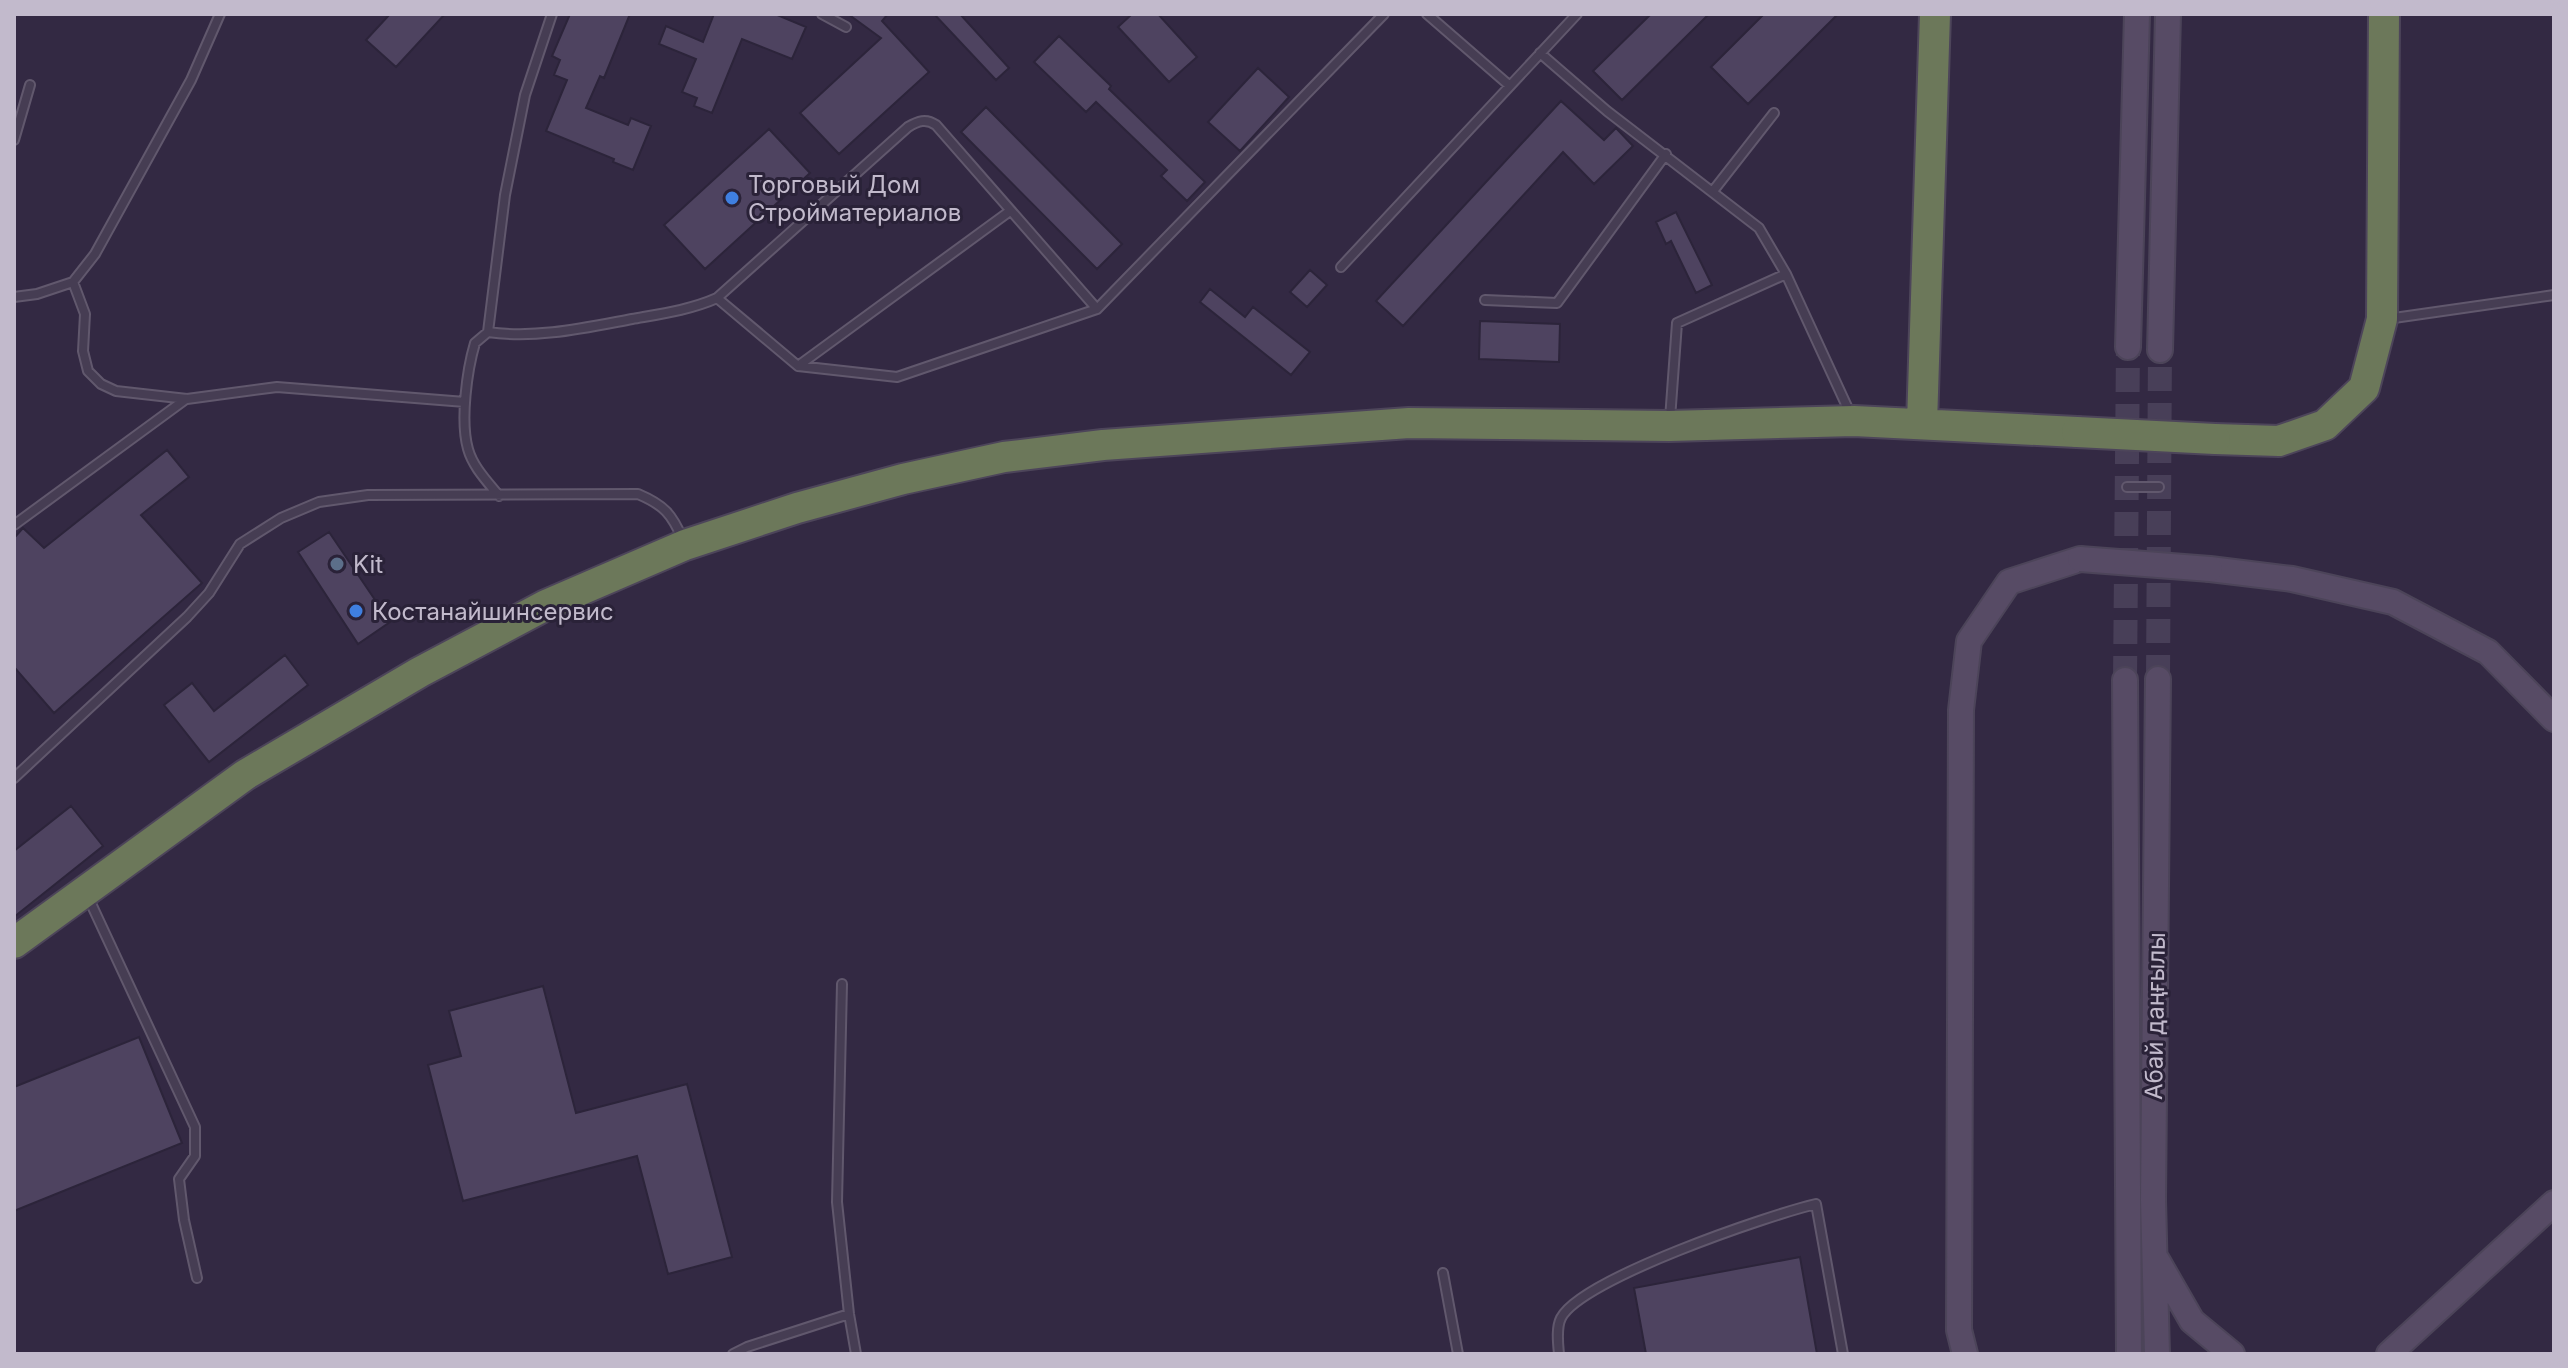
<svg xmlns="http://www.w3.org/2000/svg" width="2568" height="1368" font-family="Inter,sans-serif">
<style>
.building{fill:#4e4360;stroke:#2c243a;stroke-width:2}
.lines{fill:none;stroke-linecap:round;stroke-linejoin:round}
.secondary-tunnel{stroke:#483f58;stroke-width:24;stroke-dasharray:24 12;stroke-linecap:butt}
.lane-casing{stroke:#61586d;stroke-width:12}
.secondary-casing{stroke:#4c4459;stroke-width:28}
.highway-casing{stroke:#4d455a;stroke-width:34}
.lane{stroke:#463d53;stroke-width:8}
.secondary{stroke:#574b65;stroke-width:24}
.highway{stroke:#6c785a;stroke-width:30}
.secondary-bridge-casing{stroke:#4c4459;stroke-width:28;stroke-linecap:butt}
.highway-bridge-casing{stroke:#4d455a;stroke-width:34;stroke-linecap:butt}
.secondary-bridge{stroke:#574b65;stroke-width:24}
.highway-bridge{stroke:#6c785a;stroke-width:30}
.shop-dot{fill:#3f7fe0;stroke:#2a2238;stroke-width:3}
.service-dot{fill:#5c6f8a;stroke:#2a2238;stroke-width:3}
.labels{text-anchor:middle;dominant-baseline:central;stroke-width:6;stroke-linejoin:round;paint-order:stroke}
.poi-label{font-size:24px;fill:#c2bacc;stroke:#2a2238;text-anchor:start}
.street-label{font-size:24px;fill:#c2bacc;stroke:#2a2238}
</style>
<rect width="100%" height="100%" fill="#332943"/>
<!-- building -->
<path class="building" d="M390,14H445L396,67L366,40Z
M570,14H630L604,78L600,76L586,108L628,125L631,118L651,126L633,170L613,162L614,159L546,131L567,80L554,75L560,60L552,56Z
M714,14H775L806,27L792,59L742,39L712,113L694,106L697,98L682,92L696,59L659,44L666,26L703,42Z
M848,14H888L882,21L929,72L839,154L800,113L881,38Z
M934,14H960L1009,68L996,80Z
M1132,14H1158L1197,57L1169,82L1118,27Z
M1651,14H1709L1622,100L1593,71Z
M1764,14H1838L1748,104L1711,67Z
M1059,36L1111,86L1109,89L1205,182L1187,201L1161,176L1167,170L1096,102L1086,112L1034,62Z
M1258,68L1289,97L1240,151L1208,122Z
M1561,101L1604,140L1616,128L1633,146L1594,184L1563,152L1403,326L1376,301Z
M986,107L1122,244L1097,269L961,132Z
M769,129L810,173L705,269L664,225Z
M1676,212L1712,285L1696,293L1671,241L1666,244L1656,222Z
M1310,270L1327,285L1307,307L1290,292Z
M1210,289L1245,317L1253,307L1310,352L1291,375L1200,302Z
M1480,321L1560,324L1559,362L1479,359Z
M167,450L189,477L141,515L202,583L54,713L14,667V538L23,528L44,548Z
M329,532L390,622L358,644L298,552Z
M285,655L308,685L209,762L164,705L192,683L214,711Z
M71,806L103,846L14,917V851Z
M543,986L576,1113L687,1084L732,1257L668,1274L637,1156L463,1201L428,1065L461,1056L449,1011Z
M139,1037L182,1143L14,1211V1087Z
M1800,1257L1817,1354H1646L1634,1288Z"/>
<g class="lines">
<!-- secondary-tunnel -->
<path class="secondary-tunnel" d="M2158,679L2160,350
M2125,680L2128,347"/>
<defs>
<path id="lane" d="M822,14L846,27
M1427,14L1510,86
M1540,53L1607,111L1759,228L1786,274L1850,413
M14,140L30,85
M1713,191L1774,113
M1341,267L1577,14
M73,282L85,314L83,351L88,371L101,384L116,391L187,399L277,387L465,402
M14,297L37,294L73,282L95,254L191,80L220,14
M717,298L798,366L897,377L1097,309L1384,14
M1485,300L1557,303L1666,154
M2387,319L2554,295
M488,332L505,195L525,95L552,14
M798,366L1010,211
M1670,419L1677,323L1786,274
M2127,487H2159
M499,496C487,481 473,467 468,449C460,421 467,370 475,343L488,332C536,339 584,328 632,319C660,314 690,310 717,298L908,127C918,121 926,118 936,125L1097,309
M14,525L186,399
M14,778L187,617L209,593L240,544L281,518L319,502L368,495L638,494C664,505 672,514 683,540
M88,897L195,1127V1156L179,1179L184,1220L197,1278
M842,984L837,1202L849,1314L856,1354
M1443,1273L1458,1354
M733,1354L747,1347L849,1314
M1559,1354C1558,1343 1556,1328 1561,1318C1581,1279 1769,1215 1816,1204L1843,1354"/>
<path id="secondary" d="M2128,347L2137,14
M2160,350L2168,14
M2210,569L2292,579L2393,602L2488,652L2554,719
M2125,680L2129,1354
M2157,1260L2192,1321L2232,1354
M1965,1354L1959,1330L1961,710L1969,641L2009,582L2080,559
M2157,1354L2153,1200L2158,679
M2389,1354L2554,1203"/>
<path id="highway" d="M1922,424L1935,14
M2215,439L2279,441L2325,425L2364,388L2382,319L2384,14
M14,943L245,775L420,672L546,605L685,545L797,508L903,479L1004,457L1103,445L1409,423L1669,426L1854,421L2077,432"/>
</defs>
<!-- lane casing -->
<use href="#lane" class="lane-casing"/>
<!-- secondary casing -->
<use href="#secondary" class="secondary-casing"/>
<!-- highway casing -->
<use href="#highway" class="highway-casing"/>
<!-- lane -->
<use href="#lane" class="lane"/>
<!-- secondary -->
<use href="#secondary" class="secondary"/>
<!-- highway -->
<use href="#highway" class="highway"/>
<defs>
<path id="secondary-bridge" d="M2080,559L2210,569"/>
<path id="highway-bridge" d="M2077,432L2215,439"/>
</defs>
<!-- secondary-bridge casing -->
<use href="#secondary-bridge" class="secondary-bridge-casing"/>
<!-- highway-bridge casing -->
<use href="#highway-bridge" class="highway-bridge-casing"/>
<!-- secondary-bridge -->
<use href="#secondary-bridge" class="secondary-bridge"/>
<!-- highway-bridge -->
<use href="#highway-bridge" class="highway-bridge"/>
</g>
<!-- markers -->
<g class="shop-dot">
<circle cx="732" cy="198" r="8"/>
<circle cx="356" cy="611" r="8"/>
</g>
<circle class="service-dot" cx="337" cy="564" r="8"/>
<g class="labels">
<!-- poi labels -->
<g class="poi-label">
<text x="748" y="184">Торговый Дом<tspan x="748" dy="28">Стройматериалов</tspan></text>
<text x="353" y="564">Kit</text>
<text x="372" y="611">Костанайшинсервис</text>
</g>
<!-- street labels -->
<g class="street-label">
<text transform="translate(2155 1016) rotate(-89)">Абай даңғылы</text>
</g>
</g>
<!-- border -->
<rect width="2568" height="1368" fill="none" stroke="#c2bacc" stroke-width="32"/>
</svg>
